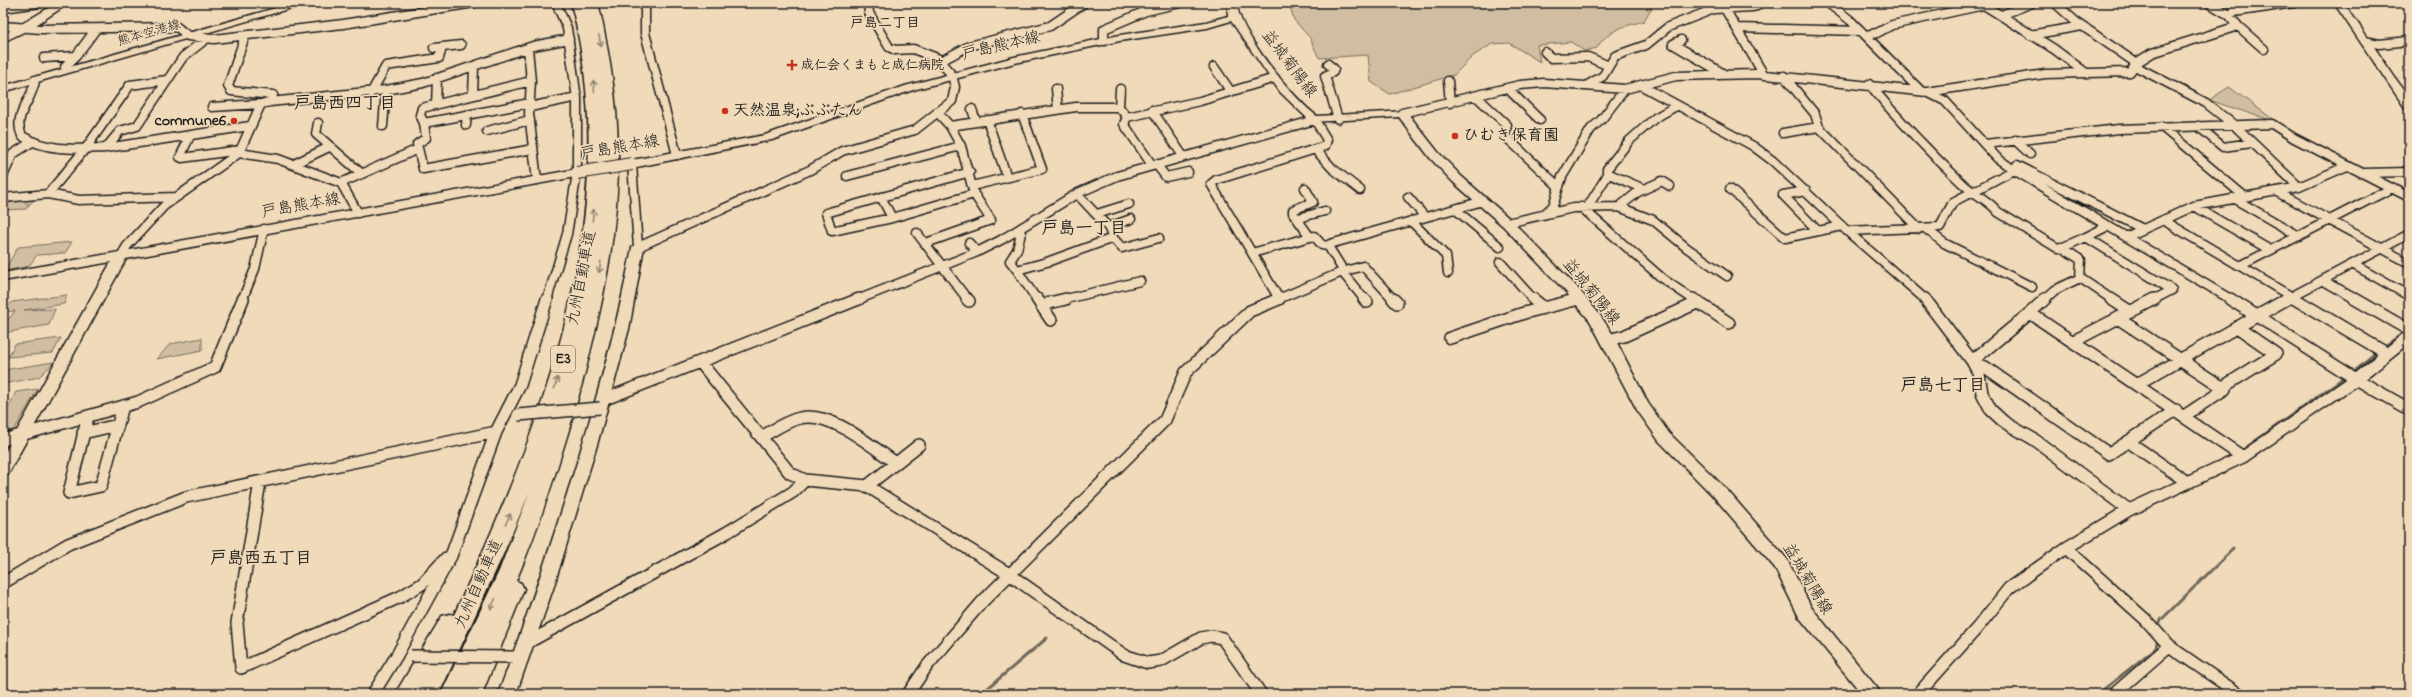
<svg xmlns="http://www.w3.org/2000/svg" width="2412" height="697" font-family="'Indie Flower','Klee One',sans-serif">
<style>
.green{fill:#d1bea2;stroke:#766d5f}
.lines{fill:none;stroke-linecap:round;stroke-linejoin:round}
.stream{stroke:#6f675a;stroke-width:3}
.street-far1-casing{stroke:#1c1c1c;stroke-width:11}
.street-casing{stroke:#1c1c1c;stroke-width:14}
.secondary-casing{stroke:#1c1c1c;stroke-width:3}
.highway-casing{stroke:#1c1c1c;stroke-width:3}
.street-far1{stroke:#f0dab9;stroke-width:8}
.street{stroke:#f0dab9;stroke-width:11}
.secondary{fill:#f0dab9;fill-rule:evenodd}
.highway{fill:#f0dab9;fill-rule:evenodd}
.street-bridge-casing{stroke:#1c1c1c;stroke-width:14;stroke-linecap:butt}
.secondary-bridge-casing{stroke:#1c1c1c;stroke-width:14;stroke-linecap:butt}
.street-bridge{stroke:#f0dab9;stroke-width:11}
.secondary-bridge{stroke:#f0dab9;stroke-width:12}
.oneway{stroke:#918472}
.poi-dot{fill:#c8321e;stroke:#f0dab9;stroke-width:1.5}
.labels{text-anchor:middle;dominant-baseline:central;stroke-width:3.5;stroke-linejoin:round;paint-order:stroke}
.far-street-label{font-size:13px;fill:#1c1c1c;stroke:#f0dab9}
.far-poi-label{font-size:13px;font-weight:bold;fill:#1c1c1c;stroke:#f0dab9;text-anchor:start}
.far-neighbourhood-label{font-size:14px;font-weight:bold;fill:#1c1c1c;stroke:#f0dab9}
.shield{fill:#f0dab9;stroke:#5c554b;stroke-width:1}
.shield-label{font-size:15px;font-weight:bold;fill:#1c1c1c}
.street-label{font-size:16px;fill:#1c1c1c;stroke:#f0dab9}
.poi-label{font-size:16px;font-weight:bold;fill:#1c1c1c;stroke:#f0dab9;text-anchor:start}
.neighbourhood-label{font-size:17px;font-weight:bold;fill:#1c1c1c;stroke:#f0dab9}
</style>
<rect width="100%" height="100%" fill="#f0dab9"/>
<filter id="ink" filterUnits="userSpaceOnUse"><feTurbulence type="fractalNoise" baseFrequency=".025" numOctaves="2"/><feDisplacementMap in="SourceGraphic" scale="8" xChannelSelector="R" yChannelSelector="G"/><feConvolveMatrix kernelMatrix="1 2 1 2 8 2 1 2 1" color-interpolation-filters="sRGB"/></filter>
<g filter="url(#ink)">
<!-- green -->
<path class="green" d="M1289,3H1654L1644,21C1625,26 1607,30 1597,48L1584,51L1571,42L1537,45L1540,62L1509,43L1492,44L1473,56L1454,75L1390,94L1371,82L1368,55L1319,58L1310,38L1294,20Z
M2229,87L2274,120H2269L2209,100Z
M37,197L30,204H25L29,205L26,209L3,210V200Z
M72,242L65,253L37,255L29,266L4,271L18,247Z
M67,295L64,304L24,310L55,309L49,325L3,333V326L15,311L3,312L12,302Z
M61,338L53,353L8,357L15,344Z
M202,338V350L157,359L170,344Z
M54,362L39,377L3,384V370Z
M38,389L14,430L3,431V419L16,392Z"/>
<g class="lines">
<!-- stream -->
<path class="stream" d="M2385,346L2405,332
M2355,370L2378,351
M2243,450L2346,376
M2159,626L2161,620L2233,549
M981,694L1047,638
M2098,694L2156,648L2158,638"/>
<defs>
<path id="street-far1" d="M645,3V33L677,155
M1828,3L1850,20L1921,91
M1981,3L2054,49L2086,73
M2055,3L2075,21L2136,63
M2209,3L2229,15
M3,8L40,3
M1725,9L1764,75
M2004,14L2032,3
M3,26L41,29L177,27L188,36L214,39L343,24L474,3
M2238,26L2264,49
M1737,28L1861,31
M1866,35L1877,33L1892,25L1984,5
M2030,35L2082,26
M206,39L183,57L137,126L120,131L106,148L250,126
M1681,40L1673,44L1724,74
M1104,41V29L1146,11L1180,3
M2365,41L2379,44L2409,41
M434,48L461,45
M528,48L531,81L529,114L537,180
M1545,52L1551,58L1588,57L1609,66
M76,56L96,29
M44,58L76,56L65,67
M941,61L969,46L1050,26L1084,3
M1328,64L1334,69L1333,72L1325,76L1338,119
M2135,66L2206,103L2234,125L2299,187
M1214,67L1231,92
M1784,76L1815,114L1819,127L1919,229
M35,80C33,101 12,114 22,136C48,152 77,149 106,148
M531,81L422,108L420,115L424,123L426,138L417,144L423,169L533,149
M1448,81L1450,103
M1869,84C1898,119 1929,152 1962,183C1973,194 1989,200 1998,212L2059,249L2086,237
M1586,86L1603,76L1615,56L1646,45L1668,27L1714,9L1752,7L1757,6L1758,3
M1642,86L1753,146L1773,161L1847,231L1926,300
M1507,88L1540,120
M1056,89L1058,110
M386,90L423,83L533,46L569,39
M1927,92L2045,74L2130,72L2136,63L2152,53L2238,26L2229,15L2234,12L2294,3
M371,93L386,66L439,58L442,48
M473,95L474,67
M1476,96L1507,125L1505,136L1559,187
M270,102L386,90L383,126
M436,105L437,78
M212,107L261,104
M530,107L577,97
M1119,107L1120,89
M972,109L976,122
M1152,110L1183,156
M1402,113L1520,85L1544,83L1625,89L1676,76L1756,74L1927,92L1945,101L1997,158L2014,170L2232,300
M987,120L1007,177
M318,123L316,134L362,174
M424,123L530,103
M466,125L467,115
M950,126L1076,107H1119L1127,117
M2198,126L2223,147L2252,143
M2162,127L2244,196
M487,131L530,120
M1783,133L1819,127
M190,136L180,157L182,158L240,150
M2015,140L2030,154
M1985,144L2119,129L2272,124L2294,138L2409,197
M1315,149L1332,168L1360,190
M239,153L278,159L341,183L358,213
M294,164L329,147
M632,164L638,247L810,170L842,151L915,130L952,101L955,87L952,75L937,58L913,49L895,50L889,47L869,13L868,3
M1156,164L1166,177L1188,172
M1152,165L1124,124L1127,117L1200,101L1275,78
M2017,165L2143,229
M970,172L826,213L832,231L892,218L974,194
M1607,173L1644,189
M2365,173L2409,172
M3,176L13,154L32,142
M847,176L961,146
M341,183L418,149
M972,186L1042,169L1022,114
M1305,188L1313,202L1293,210V213L1310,237
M1730,189L1785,238L1842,226
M1806,191L1783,195L1818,231
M2277,192L2409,263
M48,194L86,148L130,85L167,80
M1077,194L1108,227L1113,238L1122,248L1159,238
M881,197L892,218
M1408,197L1425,217
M3,198L48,194L79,200L177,197
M2233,198L2299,236
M1588,206L1607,176V169L1629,141L1655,118L1676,106
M2194,206L2270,250
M1581,207L1663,279L1694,300
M1619,207L1638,192L1662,181L1670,186
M1455,209L1500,247
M1097,214L1129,204
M1544,214L1553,206L1562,177L1591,129L1601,120L1625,89
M1298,218L1325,211
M2163,220L2297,300
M1411,221L1446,256L1448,273
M1507,223L1573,208L1619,207L1653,220L1687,248L1727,276
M2108,226L2086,237L2172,290L2153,300
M1109,227L1131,219
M1926,229L1944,243L2032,287
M1018,230L1021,233L1017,250L1010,261L1017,270L1047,262L1113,238
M1847,231L1940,227L1953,202L2014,170
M917,233L968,300
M2126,237L2194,206L2299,187L2347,166
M926,243L991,220L974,194L961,146L950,126L937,112
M969,243L977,252
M2061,247L2081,260L2080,278
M1252,253L1314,236L1322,245L1328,246
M121,256L127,246L164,206L239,153L261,104L270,102L273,95L231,91L228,86L245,36
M1500,262L1534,300
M2354,265L2409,296
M2240,266L2392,188
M1017,270L1037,300
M2080,278L2113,300
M2324,281L2357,300
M242,300L255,269L264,229
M547,300L567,234L577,173V99L567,28L556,3
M857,300L975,253L1001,240L1078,193L1117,176L1315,120L1327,140L1325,146L1216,180L1211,184L1278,297
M1062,300L1140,281
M1276,300L1342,272L1343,270L1328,246L1330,244L1483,201
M1365,300L1342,272L1363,266L1394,300
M1576,300L1579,299
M2044,300L2055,290L2080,278
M2285,300L2409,234"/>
<path id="street" d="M967,299L969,301
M1037,299L1051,320
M1364,299L1367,302
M1393,299L1397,303
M1533,299L1544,308
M1693,299L1729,323
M1925,299L1972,361L1979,374L1982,393L1991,410L2004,422L2035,440L2129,510
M2111,299L2131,312
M2230,299L2356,379L2409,409
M2295,299L2386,353
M2355,299L2409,330
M1041,305L1066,299
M2030,313L2045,299
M2119,319L2225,389L2184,416
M1450,338L1524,313L1579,299
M1608,340L1624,336L1699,302
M2074,341L2155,299
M1972,361L2030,313L2243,457
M700,362L790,473L805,480L867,486L1009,574L1124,655L1148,663L1161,661L1201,638L1211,636L1222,638L1261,694
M1973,363L1985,367L2109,454L2176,410
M2137,384L2287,299
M2223,387L2276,354L2237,327
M603,400L859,299
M88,416L69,493L101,486L123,406
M83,433L118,425
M761,437C774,430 786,421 800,418C830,410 872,447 896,463
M3,440L138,402L215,367L243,299
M2129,442L2187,482
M260,482L237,623L241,668L400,597L422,584L446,558
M867,486L919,445
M2066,548L2146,620L2169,646L2239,694
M3,583L68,544L186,497L496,432
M527,643L726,533L793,492L805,480
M373,694L397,655L451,556L496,432L520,385L547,299
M908,694L927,666L982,602L1165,420L1186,372L1250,311L1279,299
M1918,694L1978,627L2009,588L2066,548L2129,510L2243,457L2356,379L2409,336
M2114,694L2169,646"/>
<path id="secondary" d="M57,3H69L30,29L3,42V35Z
M293,3H309L3,92V86Z
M1227,3H1237C1237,30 1294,100 1317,116L1406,111L1438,152L1461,176L1511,220L1576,286L1600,315L1612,333L1648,403L1669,433L1727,490L1787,559L1811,607L1882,694H1862L1799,617L1775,568L1758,548L1715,498L1659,441L1637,410L1590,321L1566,292L1503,226L1453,182L1430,158L1399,117L1311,122L1280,92L1231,21L1207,28L1120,41L1015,63L913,90L772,140L632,168L626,164L632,160L765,135L905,86L1014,57L1120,35L1206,22L1228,16Z
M2334,3H2344L2409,98V109L2405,108Z
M577,169L583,173L581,176L126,259L8,474L3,476V456L111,262L3,281V273Z
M638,243L644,247L629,329L597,445L553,589L516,694H498C528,616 554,536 579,456C600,387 619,318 632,247Z"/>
<path id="highway" d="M571,3H585L586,8L588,3H597L599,6C609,53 617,98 618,146C620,236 598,327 574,413C557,470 539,527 516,581L521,583L524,589L482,694H441L499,571L530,491L502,557L439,694H395L442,616L450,614L454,615C543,424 626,216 571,3Z"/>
</defs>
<!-- street-far1 casing -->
<use href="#street-far1" class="street-far1-casing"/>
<!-- street casing -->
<use href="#street" class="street-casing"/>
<!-- secondary casing -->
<use href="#secondary" class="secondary-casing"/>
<!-- highway casing -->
<use href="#highway" class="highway-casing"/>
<!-- street-far1 -->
<use href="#street-far1" class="street-far1"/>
<!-- street -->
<use href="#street" class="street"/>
<!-- secondary -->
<use href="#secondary" class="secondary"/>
<!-- highway -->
<use href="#highway" class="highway"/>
<defs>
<path id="street-bridge" d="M518,415L600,408
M411,656L513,657"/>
<path id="secondary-bridge" d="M577,173L632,164"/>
</defs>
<!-- street-bridge casing -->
<use href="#street-bridge" class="street-bridge-casing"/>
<!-- secondary-bridge casing -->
<use href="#secondary-bridge" class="secondary-bridge-casing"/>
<!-- street-bridge -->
<use href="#street-bridge" class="street-bridge"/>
<!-- secondary-bridge -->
<use href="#secondary-bridge" class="secondary-bridge"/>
</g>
<!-- one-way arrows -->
<defs><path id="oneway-shaft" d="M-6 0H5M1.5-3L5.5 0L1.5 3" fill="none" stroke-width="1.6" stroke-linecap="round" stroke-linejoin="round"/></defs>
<g class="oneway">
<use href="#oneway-shaft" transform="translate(600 41) rotate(80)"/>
<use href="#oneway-shaft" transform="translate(594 86) rotate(-96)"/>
<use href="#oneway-shaft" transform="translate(593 215) rotate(-84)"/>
<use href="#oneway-shaft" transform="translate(600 267) rotate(99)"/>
<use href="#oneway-shaft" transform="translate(556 383) rotate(-74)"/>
<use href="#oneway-shaft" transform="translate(508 519) rotate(-66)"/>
<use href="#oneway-shaft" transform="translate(493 604) rotate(115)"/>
</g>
</g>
<!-- markers -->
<g class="poi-dot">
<path d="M790 59h4v4h4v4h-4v4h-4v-4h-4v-4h4z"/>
<circle cx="725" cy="111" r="4"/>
<circle cx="234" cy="121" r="4"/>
<circle cx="1455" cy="136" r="4"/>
</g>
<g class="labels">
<!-- far-street labels -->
<g class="far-street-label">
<text transform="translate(149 33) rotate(-16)">熊本空港線</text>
</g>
<!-- far-poi labels -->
<g class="far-poi-label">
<text x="801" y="65">成仁会くまもと成仁病院</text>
</g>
<!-- far-neighbourhood labels -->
<g class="far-neighbourhood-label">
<text x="885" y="23">戸島二丁目</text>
</g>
<!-- shield labels -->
<rect class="shield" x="551" y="346" width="24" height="26" rx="3"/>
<g class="shield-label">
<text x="563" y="359">E3</text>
</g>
<!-- street labels -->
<g class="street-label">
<text transform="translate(1001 46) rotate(-13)">戸島熊本線</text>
<text transform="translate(1289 64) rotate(53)">益城菊陽線</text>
<text transform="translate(620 148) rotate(-10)">戸島熊本線</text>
<text transform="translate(301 206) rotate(-10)">戸島熊本線</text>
<text transform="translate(582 278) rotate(-79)">九州自動車道</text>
<text transform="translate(1591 292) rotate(51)">益城菊陽線</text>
<text transform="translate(1807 579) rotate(59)">益城菊陽線</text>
<text transform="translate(479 584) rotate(-66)">九州自動車道</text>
</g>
<!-- poi labels -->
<g class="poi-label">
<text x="733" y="111">天然温泉;ぶぶたん</text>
<text x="226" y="121" text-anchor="end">commune6</text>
<text x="1463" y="136">ひむき保育園</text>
</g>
<!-- neighbourhood labels -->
<g class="neighbourhood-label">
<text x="345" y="103">戸島西四丁目</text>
<text x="1084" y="228">戸島一丁目</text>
<text x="1943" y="385">戸島七丁目</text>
<text x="261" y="558">戸島西五丁目</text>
</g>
</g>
<!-- margin -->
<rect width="2412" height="697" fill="none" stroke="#f0dab9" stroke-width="16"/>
<rect x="8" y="8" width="2396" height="681" fill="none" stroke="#1c1c1c" stroke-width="1.5" filter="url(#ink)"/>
</svg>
